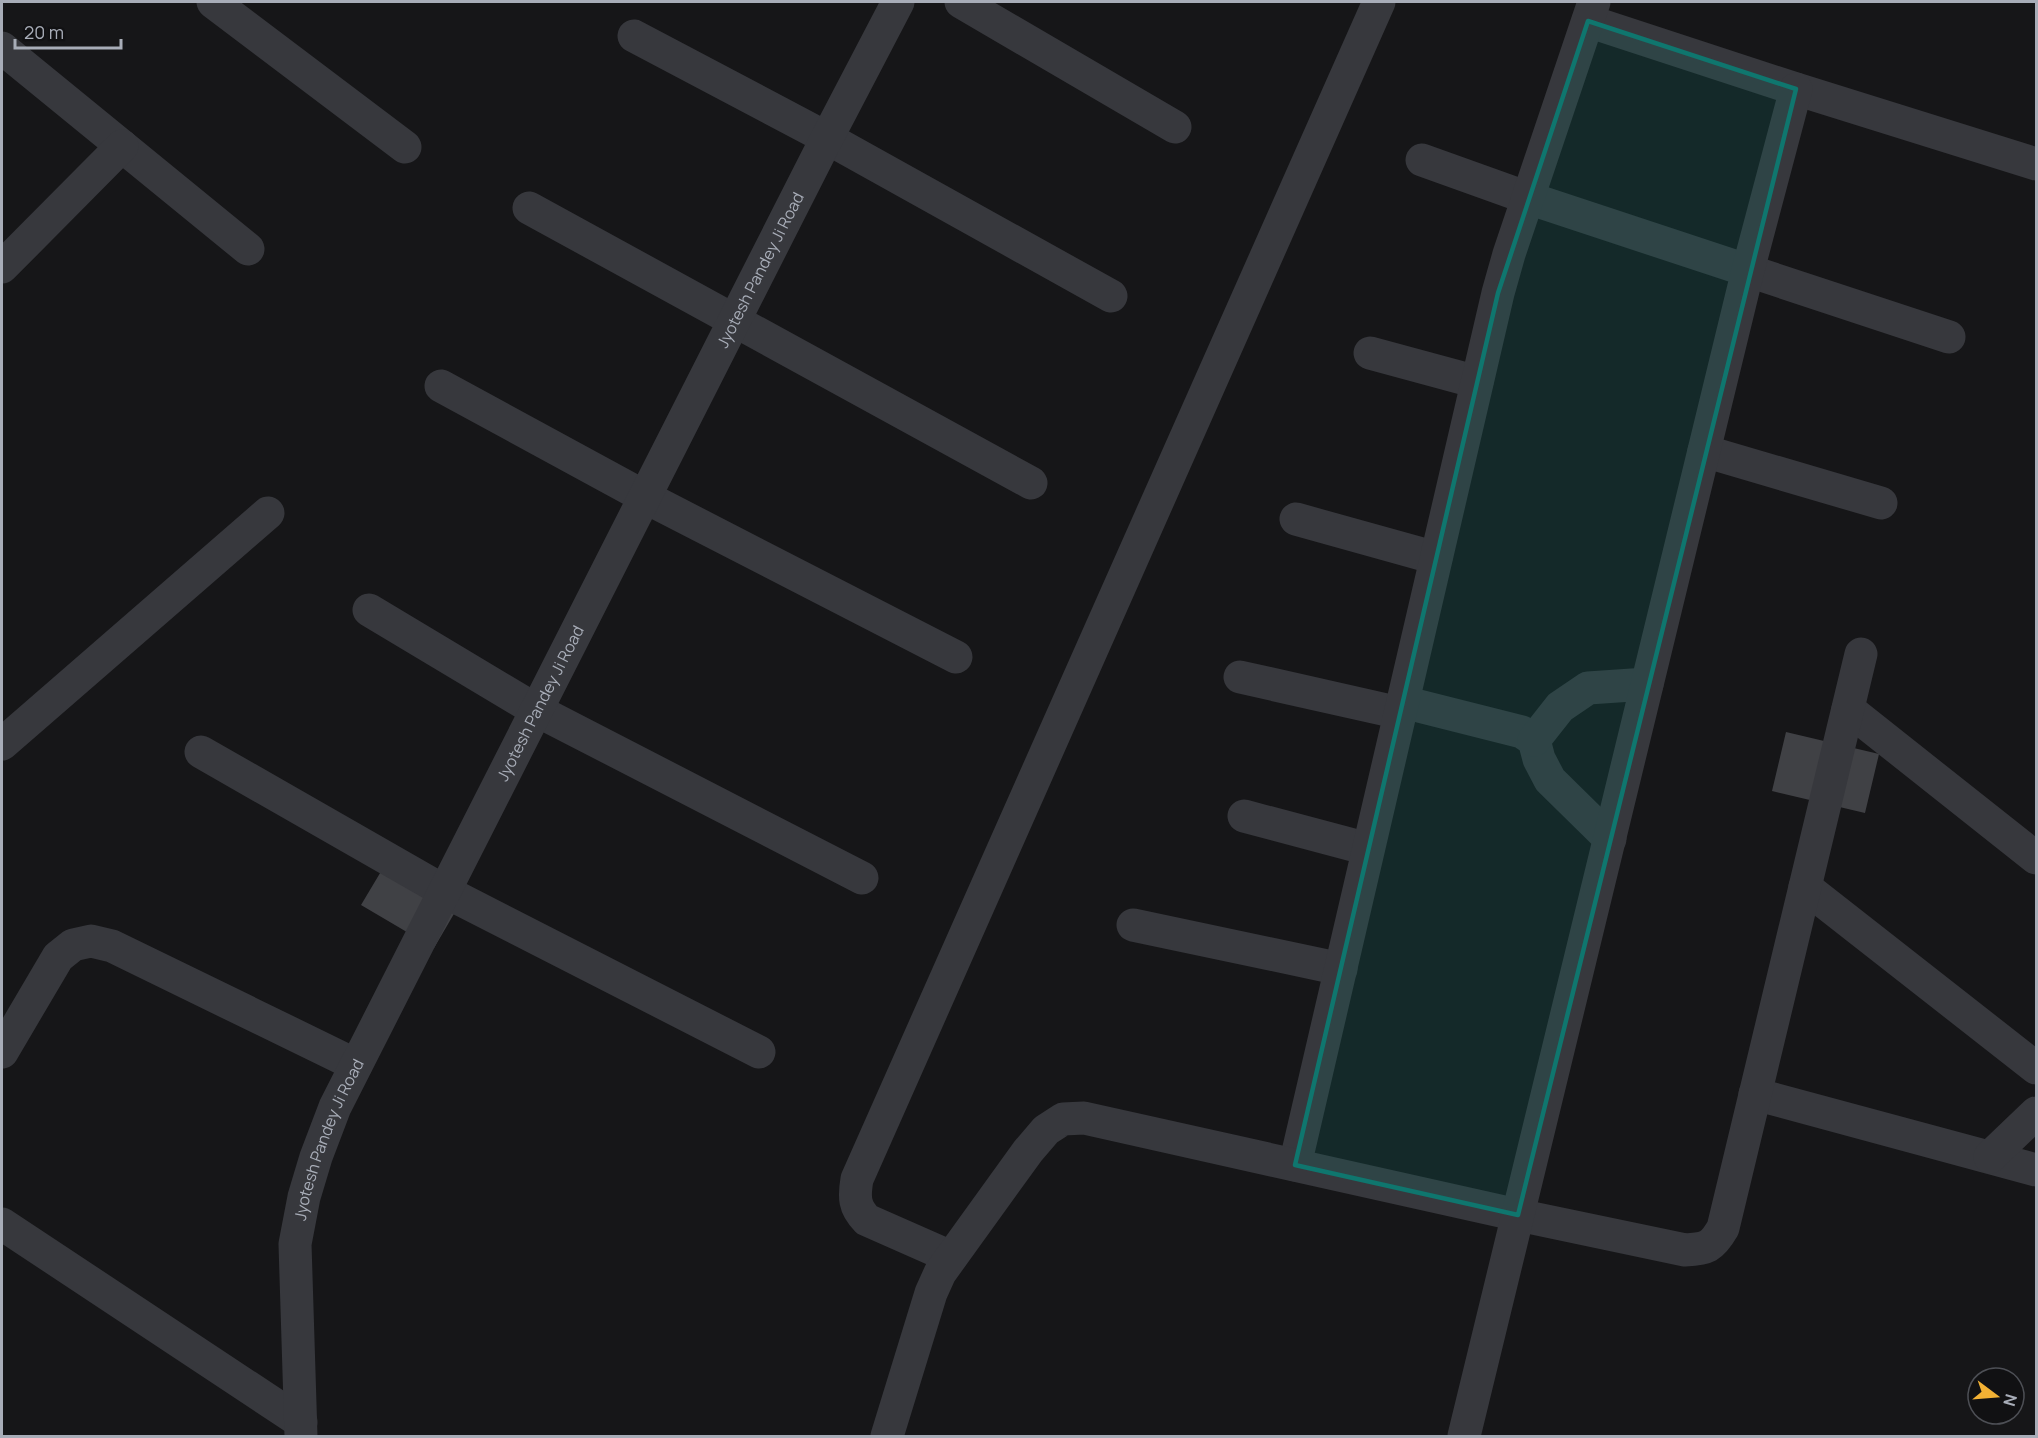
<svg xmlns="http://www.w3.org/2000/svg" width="2038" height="1438" font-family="Manrope,sans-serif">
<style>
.building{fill:#404145}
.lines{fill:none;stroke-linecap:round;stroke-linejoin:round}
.street{stroke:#37383d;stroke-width:33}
.marked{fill:#0f766e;fill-opacity:0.2;stroke:#0f766e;stroke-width:4.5;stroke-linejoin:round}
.labels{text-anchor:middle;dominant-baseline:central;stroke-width:5;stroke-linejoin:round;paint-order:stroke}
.street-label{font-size:16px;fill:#a8adb8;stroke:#111113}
</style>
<rect width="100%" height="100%" fill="#161618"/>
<!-- building -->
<path class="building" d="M1786,732L1879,754L1865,813L1772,791Z
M392,853L465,895L434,948L361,905Z"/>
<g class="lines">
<!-- street -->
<g class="street">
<path d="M213,2L405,147"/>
<path d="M961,2L1175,127"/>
<path d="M1588,21L1796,89L2036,164"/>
<path d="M634,36L827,138L1111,296"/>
<path d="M2,48L248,249"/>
<path d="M1422,160L1528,198L1949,337"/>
<path d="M529,208L1031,483"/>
<path d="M2,267L122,146"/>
<path d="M1370,353L1477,382"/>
<path d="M441,386L645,497L956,657"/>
<path d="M1704,451L1881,503"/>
<path d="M1296,519L1436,558"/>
<path d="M369,610L536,710L862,878"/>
<path d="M1240,677L1400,713"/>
<path d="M1403,702L1522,732L1534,740L1539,759L1550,780L1610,839"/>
<path d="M1848,709L2036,858"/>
<path d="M1534,740L1560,707L1588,688L1647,684"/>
<path d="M2,744L268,513"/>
<path d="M201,752L444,891L759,1052"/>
<path d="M1244,816L1368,849"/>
<path d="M1805,887L2036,1068"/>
<path d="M1133,925L1341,969"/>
<path d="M2,1052L58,957L73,945L91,941L112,946L356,1065"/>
<path d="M1755,1094L2036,1170"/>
<path d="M1990,1157L2036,1113"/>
<path d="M1295,1165L1498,293L1509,254L1594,2"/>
<path d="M2,1224L301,1422"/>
<path d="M951,1257L867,1220C854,1207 854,1197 857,1179L1379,2"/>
<path id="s1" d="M301,1436L295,1244L304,1197L316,1157L335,1107L827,138L898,2"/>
<path d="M887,1436L931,1293L940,1273L1028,1151L1046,1130L1063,1119L1084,1118L1518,1215L1685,1250C1707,1249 1712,1247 1723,1228L1861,654"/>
<path d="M1464,1436L1748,270L1796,89"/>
</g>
</g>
<!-- marked area -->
<path class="marked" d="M1588,21L1796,89L1518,1215L1295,1165L1498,293Z"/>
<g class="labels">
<!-- street labels -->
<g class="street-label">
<text stroke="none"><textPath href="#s1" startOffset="1274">Jyotesh Pandey Ji Road</textPath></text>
<text stroke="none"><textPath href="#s1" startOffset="788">Jyotesh Pandey Ji Road</textPath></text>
<text stroke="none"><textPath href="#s1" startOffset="302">Jyotesh Pandey Ji Road</textPath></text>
</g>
</g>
<!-- border -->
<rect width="2038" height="1438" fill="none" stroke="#a8adb8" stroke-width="6"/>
<!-- north arrow -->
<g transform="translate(1996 1396) rotate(106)"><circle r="28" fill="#111113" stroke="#4d4f55" stroke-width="1.5"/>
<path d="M0-4.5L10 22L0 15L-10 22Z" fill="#f2b134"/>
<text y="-9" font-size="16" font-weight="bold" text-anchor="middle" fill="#a8adb8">N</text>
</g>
<!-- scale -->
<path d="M15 39v9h106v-9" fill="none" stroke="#a8adb8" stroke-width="3"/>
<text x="24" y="39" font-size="18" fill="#a8adb8" stroke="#111113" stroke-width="4.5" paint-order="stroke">20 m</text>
</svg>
